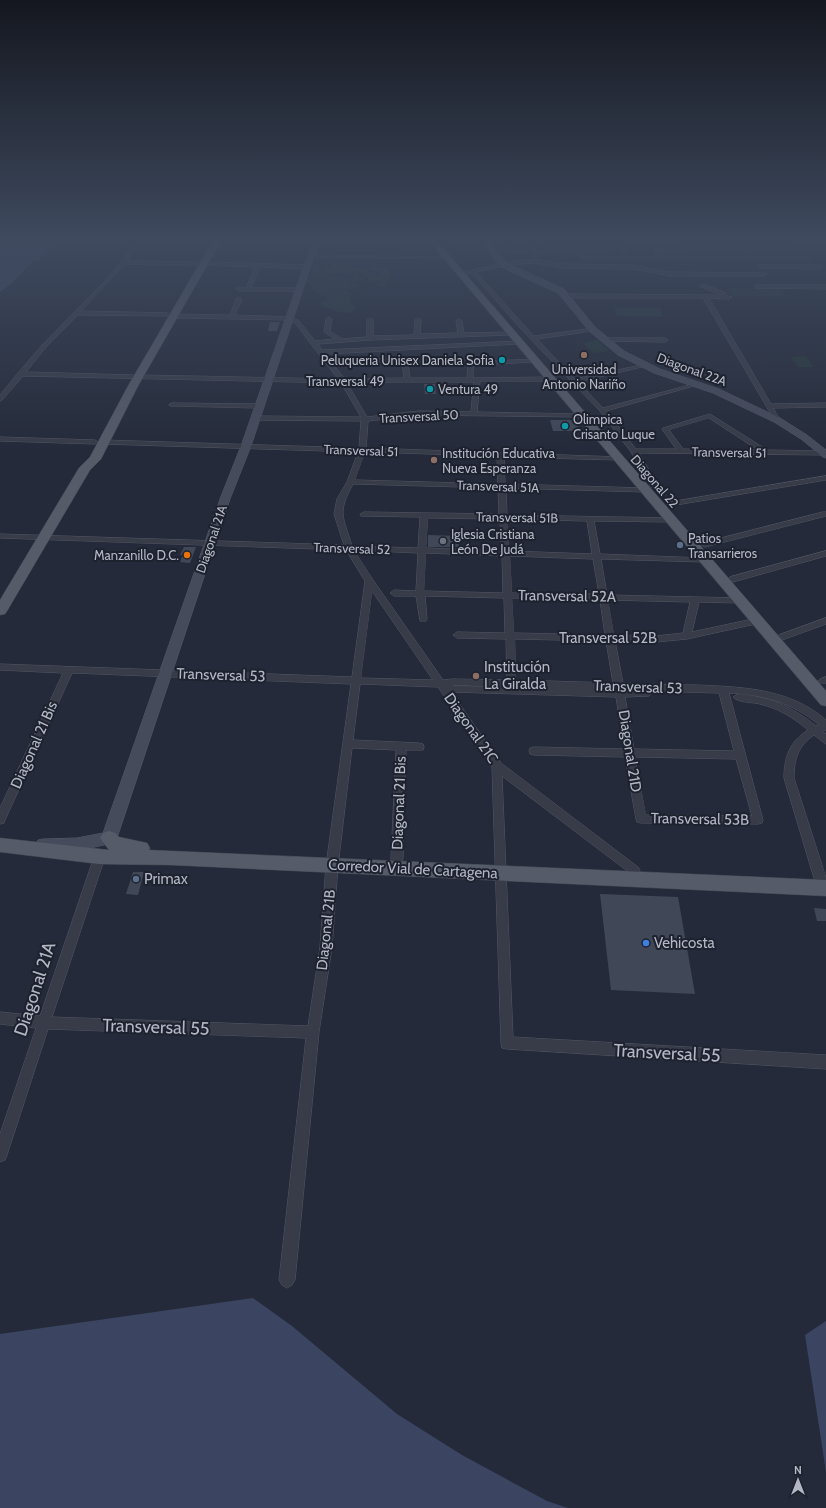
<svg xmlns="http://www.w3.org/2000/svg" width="826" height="1508" font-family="Cabin,sans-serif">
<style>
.green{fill:#27373b}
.water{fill:#3b4561}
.building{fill:#404858}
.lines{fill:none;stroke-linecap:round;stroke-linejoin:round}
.street-casing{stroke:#535764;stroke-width:1}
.secondary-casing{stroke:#535764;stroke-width:1}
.primary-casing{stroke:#414652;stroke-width:1}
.street{fill:#383c49;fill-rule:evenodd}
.secondary{fill:#464b5c;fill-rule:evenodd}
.primary{fill:#565b69;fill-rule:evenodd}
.education-dot{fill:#8d6e63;stroke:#1d222e;stroke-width:1.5}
.culture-dot{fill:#0f9aa8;stroke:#1d222e;stroke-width:1.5}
.worship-dot{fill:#6b7280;stroke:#1d222e;stroke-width:1.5}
.service-dot{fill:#5c6f8a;stroke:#1d222e;stroke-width:1.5}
.food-dot{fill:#e8710a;stroke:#1d222e;stroke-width:1.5}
.shop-dot{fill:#3f7fe0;stroke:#1d222e;stroke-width:1.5}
.labels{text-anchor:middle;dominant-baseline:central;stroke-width:4;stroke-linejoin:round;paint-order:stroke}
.far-poi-label{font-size:13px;fill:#b3b7c5;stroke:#1d222e;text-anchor:start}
.far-street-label{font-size:13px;fill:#b3b7c5;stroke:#1d222e}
.street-label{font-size:15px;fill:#b3b7c5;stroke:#1d222e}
.poi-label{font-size:15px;fill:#b3b7c5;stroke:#1d222e;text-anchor:start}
.near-street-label{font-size:18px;fill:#b3b7c5;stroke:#1d222e}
</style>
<rect width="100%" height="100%" fill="#242a39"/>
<!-- green -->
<path class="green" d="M338,262L341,264L340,266L369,269L367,273L356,272L360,277L364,278V280L352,281L350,278L355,277V275C345,273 340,270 331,276L332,274L325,275L331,277H345V279H349L346,281L356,284L358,286L357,289H342L353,294L349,297L352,300L353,303L349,304L356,305L354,310L349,313L339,312L321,305L320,303L326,299L325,296L315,293V290L311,289L313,286L305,281L309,278L312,279L313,277L309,276L313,270L312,269L313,266L316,265L320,270L325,266L333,269L332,265L328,263Z
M371,267L386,268L389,270L390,278L386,281L387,285L386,287L377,286V282L370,281L363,275L368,274L379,277L381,272L372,269Z
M727,288H780L786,296H732Z
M614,308H660L663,317L617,316Z
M597,340L609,351L594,353L582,343Z
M806,356L813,367H798L791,357Z"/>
<!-- water -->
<path class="water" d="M0,241H60L39,257L41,260H34L11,284L0,292Z
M253,1298L292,1326L397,1414L462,1455L547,1501L568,1508H0V1334Z
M826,1321V1472L805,1335Z"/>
<!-- building -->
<path class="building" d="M270,322H280L277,331H268Z
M424,384H435L436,394H425Z
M550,420H578L579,431H553Z
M428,535L458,536L459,547H428Z
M184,547H196L190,563L180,562L183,555H180Z
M133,872H144L138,895L126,894Z
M600,894L678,897L695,994L611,990Z
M814,908L826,909V921H817Z"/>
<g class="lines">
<defs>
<path id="street" d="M135,241H140L127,261L199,262L202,264L199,266L125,264L81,311L168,313L171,315L170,316L78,315L47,346L26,372L133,375L136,377L139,375L338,379L295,323L289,320L175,318L172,316L175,314L230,315L236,299L239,297L242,299L235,315L292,317L299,321L315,341L335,339L324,332L326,319L329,317L332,319L330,331L342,339L367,337V320L370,318L373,320V336L414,335L415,320L418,318L421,320L420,334L458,333L456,321L459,319L462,321L464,333L512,332V334L510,335L370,340L318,344L322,350L520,341L521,342L518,344L325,354L345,379L404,378L402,361L375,362V360L377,359L407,358L410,378H467L468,362L536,359L537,360L534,362L473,365V378L550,377L553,379L550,381H480L477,412L582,414L585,416L584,417L419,415L368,421L366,448L620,457V459L618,460L504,457L505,484L645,488L649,490L645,492L506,488L507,515L674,518L675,520L671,522L594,521L600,554L704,558L708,560L704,562L601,559L607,595L743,598L744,600L740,603L699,602L692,632L757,618L760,619L761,621L760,623L687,639L656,642L615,641L623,683C647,684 672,685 696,685C742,687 789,688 826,720V730L823,731L826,734V744L814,735C798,746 794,759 794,778L826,878L824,881L820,883L816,881L814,878L784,778C784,757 790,741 808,730C794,718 778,708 760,704C753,702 738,703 733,697L738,694C768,696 793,707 816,726L819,725C794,703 761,694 729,693L763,820L762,823L758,824L641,823L637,822L636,819L625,757L534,755L530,754L529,751L530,748L534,747L624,749L616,697L451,692L501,763L638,867L640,870L638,873L634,875L630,873L502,776L513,1037L826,1055V1069L507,1049L502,1048L501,1043L492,767L438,687L360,684L353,740L419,743L423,744L424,747L423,750H406L403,859L401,862L397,864L393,862L391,859L396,750L352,748L338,866L332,947L319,1032L295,1280L292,1285L287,1288L282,1285L279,1280L306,1038L48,1029L7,1155L5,1160L0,1162V1134L36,1028L0,1024V1012L40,1016L95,854L99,852L103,854L105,857L52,1017L308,1026L320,947L326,866L351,684L72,673L5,820L4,823L0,824V808L63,673L0,670V664L352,677L365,581L346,550L0,538V534L344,545L334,514L337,499L347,482L358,452L103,444L100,442L103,440L359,448L361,421L256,420L253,418L256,416L361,417L341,383L23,376L2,400L0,401V395L18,373L43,344L105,281L122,261ZM405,382H474L471,412L419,411L367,417L347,383ZM365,452L497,456L498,484L355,480ZM353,484L498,488L499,514L364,512L360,514L361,516L420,517L418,548L352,546C343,516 337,513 353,484ZM428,518L500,519L501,551L426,548ZM507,519L587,521L592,554L509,551ZM354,550L418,553L416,591L394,590L390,593L394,596H416L420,621H426L427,619L425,596L504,598L505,633L457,632L453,635L457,638L506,639L507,680L453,679L443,680L373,580ZM426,553L502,556L503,593L424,591ZM510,556L593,559L599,594L512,593ZM372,591L433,680L361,678ZM512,598L600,600L605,635L514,633ZM608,600L690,602L683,633L656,636L614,635ZM515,639L606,641L613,683L516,680ZM453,685L507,687L454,686ZM646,691L719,693L734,751L634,749L625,697L649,696L651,694ZM635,757L736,759L752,816L646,815Z
M288,241L434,242L436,243L434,244L315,245L313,243Z
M501,241H506L512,250L532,251L529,241H533L536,251H541L545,248H575L573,241H578L580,248H612L614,249L612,250H581L583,257H657L654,249L734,246L748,248L789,247L791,248L789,249L748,250L734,248L659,251L662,257H808L810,258L808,259H581L579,258L576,250H546V253H537L538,257L536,258L532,253L508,252Z
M619,241H624L627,252H623Z
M312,255L447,257L449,258L447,259L310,257Z
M535,259L560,264L633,265L670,272L767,273L768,274L765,276H670L633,269L560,268L535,263L509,265L476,272L534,336L594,328V330L592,331L537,339L575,379L646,364V366L578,382L603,408L697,383V385L606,411L636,449H676L662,429L663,428L710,414L767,450L825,451L826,455L639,453L658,485L654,487H651L631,452L600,411L520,328L472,273L466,274L463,272L509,262ZM709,418L758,450L683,449L669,430Z
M205,262L308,265L311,267L308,269L260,267L251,288H300L303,290L302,291H239L236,289L237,288H246L255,267L203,265L202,264Z
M760,265H819L822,267L819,269L758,268V266Z
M703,284L726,293L725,295L732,297L729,299L709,298L771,404L826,403V407L773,408L780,420L775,421L703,298H565L562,296L565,294L723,295L701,287L700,286Z
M757,285H826V289L755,288V286Z
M604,338H665L668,340L665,342L602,341L601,340Z
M172,403L259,404L262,406L259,408L170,406L169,405Z
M0,437L95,440L98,442L95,444L0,441Z
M826,476V480L670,506L666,504L670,502Z
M823,512H826V516L705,547L701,545L702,543Z
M826,551V556L733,582L729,579L730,577Z
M826,618V624L782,640L778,637L779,635Z
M826,677V683H820L818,681L820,679Z"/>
<path id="secondary" d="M313,241H319L251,446L230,499L117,838L114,842C97,848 55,855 38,850L35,845L38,840L43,839L77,838L103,833L220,499L241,446Z
M481,241H488L507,263L564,289L595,327L624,351L660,369L719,389L780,418L807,435L826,450V458L823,457L801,439L774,422L713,393L654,373L618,355L589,331L558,293L501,267Z"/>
<path id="primary" d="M213,241H221L138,386L101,459L90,470L7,611L5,614L0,615V600L79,468L90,457L128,386Z
M429,241H437L826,691V706L821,705Z
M109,831L115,833L119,837L147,843L150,848L149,850L826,880V896L171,865L99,864L0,852V838L109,850L100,838L103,833Z"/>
</defs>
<!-- street casing -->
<use href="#street" class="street-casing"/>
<!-- secondary casing -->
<use href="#secondary" class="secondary-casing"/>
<!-- primary casing -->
<use href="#primary" class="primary-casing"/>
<!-- street -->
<use href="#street" class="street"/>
<!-- secondary -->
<use href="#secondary" class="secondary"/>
<!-- primary -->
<use href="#primary" class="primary"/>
</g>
<!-- sky -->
<linearGradient id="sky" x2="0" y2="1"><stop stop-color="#14171f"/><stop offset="0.53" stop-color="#3f4a5f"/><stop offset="1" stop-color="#3f4a5f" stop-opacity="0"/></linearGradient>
<rect width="826" height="452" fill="url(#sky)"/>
<!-- markers -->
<g class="education-dot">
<circle cx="584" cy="355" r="4"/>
<circle cx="434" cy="460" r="4"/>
<circle cx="476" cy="676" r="4"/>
</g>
<g class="culture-dot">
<circle cx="502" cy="360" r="4"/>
<circle cx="430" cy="389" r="4"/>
<circle cx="565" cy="426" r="4"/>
</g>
<circle class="worship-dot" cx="443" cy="541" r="4"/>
<g class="service-dot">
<circle cx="680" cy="545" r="4"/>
<circle cx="136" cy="879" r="4"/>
</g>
<circle class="food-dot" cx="187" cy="555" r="4"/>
<circle class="shop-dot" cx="646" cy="943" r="4"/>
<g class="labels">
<!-- far-poi labels -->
<g class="far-poi-label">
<text x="494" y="360" text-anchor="end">Peluqueria Unisex Daniela Sofia</text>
<text x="584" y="369" text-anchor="middle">Universidad<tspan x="584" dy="15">Antonio Nariño</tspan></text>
<text x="438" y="389">Ventura 49</text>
<text x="573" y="419">Olimpica<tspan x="573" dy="15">Crisanto Luque</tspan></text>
<text x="442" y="453">Institución Educativa<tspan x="442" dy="15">Nueva Esperanza</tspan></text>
<text x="451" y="534">Iglesia Cristiana<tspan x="451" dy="15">León De Judá</tspan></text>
<text x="688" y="538">Patios<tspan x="688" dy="15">Transarrieros</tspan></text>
<text x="179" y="555" text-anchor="end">Manzanillo D.C.</text>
</g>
<!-- far-street labels -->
<g class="far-street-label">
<text transform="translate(692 369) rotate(20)">Diagonal 22A</text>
<text x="345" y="381">Transversal 49</text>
<text transform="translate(419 416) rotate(-3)">Transversal 50</text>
<text transform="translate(361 450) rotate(2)">Transversal 51</text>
<text transform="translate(729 452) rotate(1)">Transversal 51</text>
<text transform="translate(655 481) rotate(49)">Diagonal 22</text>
<text transform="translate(498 486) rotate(2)">Transversal 51A</text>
<text transform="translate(517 517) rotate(1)">Transversal 51B</text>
<text transform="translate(211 539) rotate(-71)">Diagonal 21A</text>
<text transform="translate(352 548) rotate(2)">Transversal 52</text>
</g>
<!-- street labels -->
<g class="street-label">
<text transform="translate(567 596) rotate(1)">Transversal 52A</text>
<text x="608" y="638">Transversal 52B</text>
<text transform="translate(221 675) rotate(2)">Transversal 53</text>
<text transform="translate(638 687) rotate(2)">Transversal 53</text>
<text transform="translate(471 728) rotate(55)">Diagonal 21C</text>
<text transform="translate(34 745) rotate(-66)">Diagonal 21 Bis</text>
<text transform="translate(630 751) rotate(81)">Diagonal 21D</text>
<text transform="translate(399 803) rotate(-88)">Diagonal 21 Bis</text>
<text transform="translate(700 819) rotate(1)">Transversal 53B</text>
<text transform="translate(413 869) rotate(3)">Corredor Vial de Cartagena</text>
<text transform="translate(326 930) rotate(-84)">Diagonal 21B</text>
</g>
<!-- poi labels -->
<g class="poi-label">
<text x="484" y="667">Institución<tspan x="484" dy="17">La Giralda</tspan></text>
<text x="144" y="879">Primax</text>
<text x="654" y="943">Vehicosta</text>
</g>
<!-- near-street labels -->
<g class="near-street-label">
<text transform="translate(35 989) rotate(-72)">Diagonal 21A</text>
<text transform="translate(156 1027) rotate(2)">Transversal 55</text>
<text transform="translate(667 1053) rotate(3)">Transversal 55</text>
</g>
</g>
<!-- north arrow -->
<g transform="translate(798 1480)" stroke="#1d222e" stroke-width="3" paint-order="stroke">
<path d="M0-3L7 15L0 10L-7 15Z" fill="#b3b7c5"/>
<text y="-6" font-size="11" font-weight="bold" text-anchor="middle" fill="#b3b7c5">N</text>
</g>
</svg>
